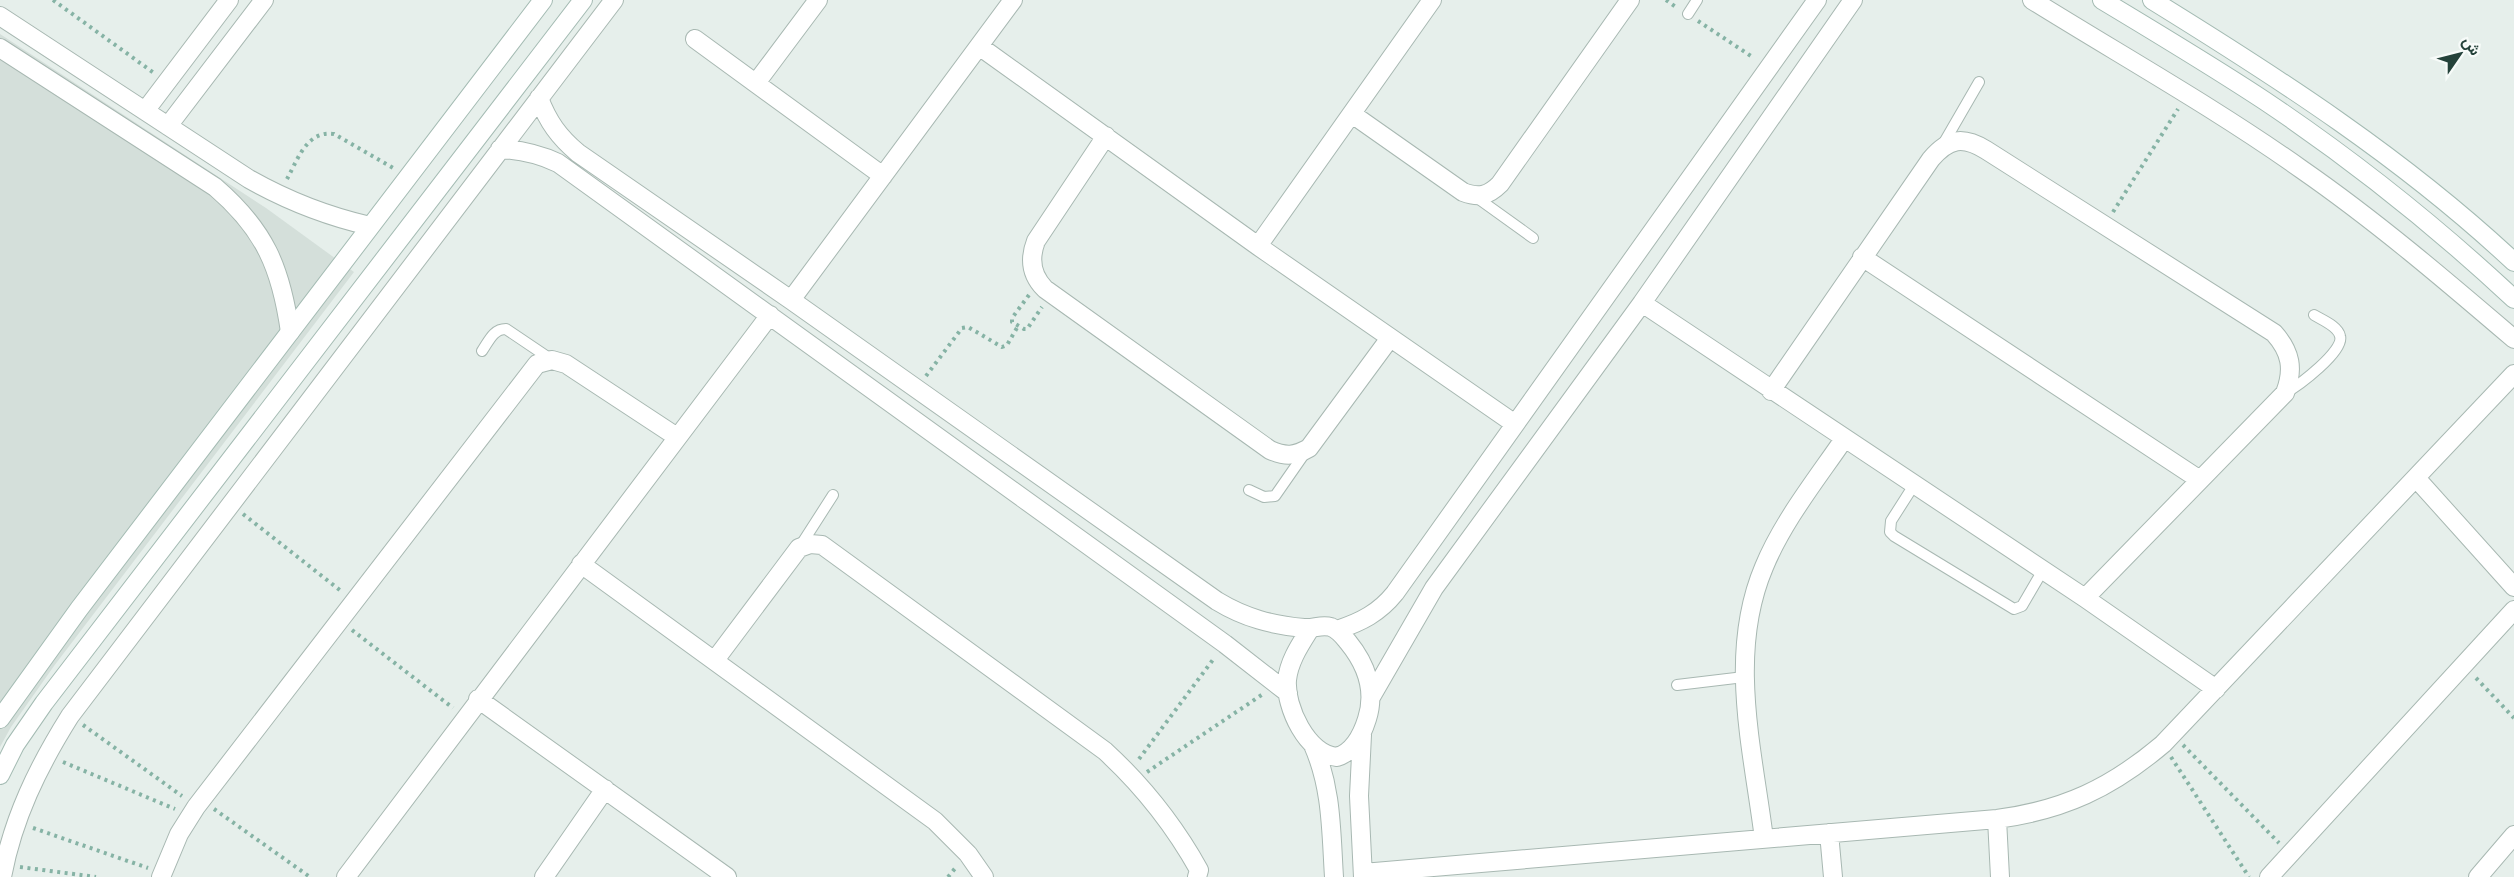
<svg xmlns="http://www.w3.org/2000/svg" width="2514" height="877" font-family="Quicksand,Vazirmatn,sans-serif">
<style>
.built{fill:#d4dfda}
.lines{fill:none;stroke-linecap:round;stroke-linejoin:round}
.lane-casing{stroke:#a8b8b2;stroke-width:12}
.street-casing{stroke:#a8b8b2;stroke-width:20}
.secondary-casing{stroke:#a4bbb3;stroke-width:20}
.path{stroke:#86b3a5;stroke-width:4;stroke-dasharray:3 4.5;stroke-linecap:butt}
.lane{stroke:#fff;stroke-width:10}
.street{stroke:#fff;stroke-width:18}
.secondary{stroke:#fff;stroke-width:18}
</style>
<rect width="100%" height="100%" fill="#e6efeb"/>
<!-- built -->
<path class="built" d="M0,34L266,208L354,272L54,666L11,727L0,747Z"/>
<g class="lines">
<defs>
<path id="lane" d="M1688,14L1697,0
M1942,146L1979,82
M1476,197L1533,238
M482,351C489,341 493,329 506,329L552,360
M2285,393C2298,386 2345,351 2340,336C2338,326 2322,320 2314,315
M1914,485L1891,521L1890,532L1894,536L2014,609L2022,606L2043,570
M1249,490L1264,497L1275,496L1307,450
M799,548L833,495
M1677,685L1744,677"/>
<path id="street" d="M2032,0C2122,56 2215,108 2301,169C2376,221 2445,280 2514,339
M0,16L249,179C288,201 326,216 370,226
M695,39L883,176
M979,46L1258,246L1515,424
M0,48L215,187C265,230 281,268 290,332
M756,83L818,0
M539,98C548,122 559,137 578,153L791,300L1217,601C1245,618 1272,625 1304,628C1314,629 1321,624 1331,627C1339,630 1343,636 1348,642C1366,664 1376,691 1367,719C1362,735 1353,752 1337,757C1307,754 1285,707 1287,680C1289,661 1300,645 1310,629
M145,111L229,0
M1352,114L1463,192C1479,198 1488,196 1500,184L1630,0
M168,126L264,0
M1106,136L1036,241C1029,259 1031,275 1045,289L1270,450C1286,457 1295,456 1309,448L1390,338
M500,149C522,150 539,154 558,163L1225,644L1288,693
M1258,246L1432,0
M1862,257L2200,480
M791,300L1013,0
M1642,303L2085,598L2216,689
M1771,391L1931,159C1949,138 1963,136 1986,150L2274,333C2291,352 2294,369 2285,393L2085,598
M2416,478L2514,587
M581,564L935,821L968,854L984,877
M1337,630C1361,622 1379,613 1395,593L1817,0
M715,660L799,548L810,544L822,545L1105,751C1143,786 1174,825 1199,870L1197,877
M1371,697L1434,588L1642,303L1853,0
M478,699L727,877
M1362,735L1359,796L1363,877
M1313,745C1332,788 1331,831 1334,877
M1997,819L2000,877
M1829,833L1833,877
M1764,839C1753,750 1727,654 1764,567C1783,521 1816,480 1844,439
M1363,873L1997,819C2064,810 2111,788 2163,744L2514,374
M2,877C13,818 38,767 70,716L614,0
M161,877L179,834L196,807L537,364L552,360L566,364L677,437
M346,877L770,315
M544,877L605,789
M2269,877L2514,610
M2478,877L2514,835"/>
<path id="secondary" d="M2102,0C2157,33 2212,66 2265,101C2353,160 2436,226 2514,299
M2152,0C2280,79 2404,159 2514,262
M0,719L79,609L543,0
M0,775L15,745L44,703L583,0"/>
</defs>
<!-- lane casing -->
<use href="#lane" class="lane-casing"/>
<!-- street casing -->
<use href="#street" class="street-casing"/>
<!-- secondary casing -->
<use href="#secondary" class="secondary-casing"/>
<!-- path -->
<path class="path" d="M53,0L154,73
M1666,0L1676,7
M1698,21L1754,58
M287,179C298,159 307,130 334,134L395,169
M2113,212L2178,109
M1029,295L1012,318V322L1024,329H1027L1042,307
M926,376L962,328L968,327L1002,347L1007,345L1018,326
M243,514L341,591
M352,630L453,708
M2476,678L2514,718
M83,725L182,796
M2183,745L2279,843
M2171,757L2249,877
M1139,759L1215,657
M63,762L175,809
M1147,772L1263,694
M214,809L310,877
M33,828L148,868
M20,867L96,877
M948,877L957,866"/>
<!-- lane -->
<use href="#lane" class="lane"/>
<!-- street -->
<use href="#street" class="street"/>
<!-- secondary -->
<use href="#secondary" class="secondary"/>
</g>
<!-- north arrow -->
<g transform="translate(2460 54) rotate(55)" stroke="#f7fbf9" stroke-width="4.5" paint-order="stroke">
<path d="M0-4.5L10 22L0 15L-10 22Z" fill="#24423a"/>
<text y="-9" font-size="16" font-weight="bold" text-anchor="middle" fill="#24423a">ش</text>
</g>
</svg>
